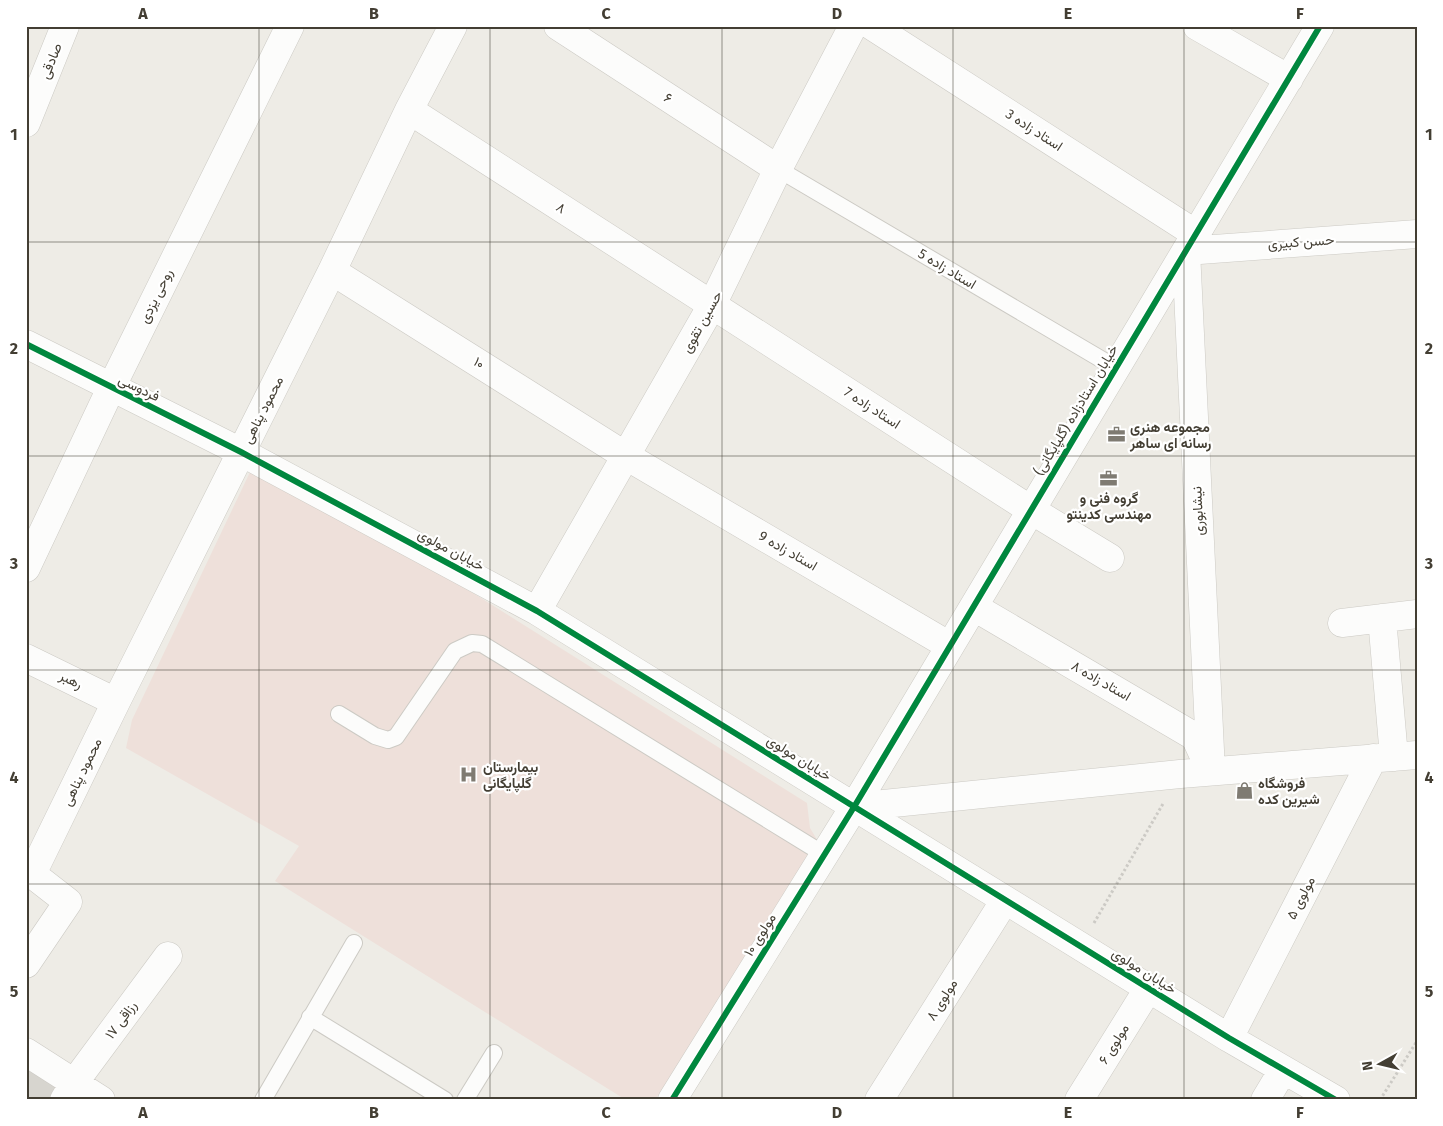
<svg xmlns="http://www.w3.org/2000/svg" width="1443" height="1126" font-family="'Fira Sans',Vazirmatn,sans-serif">
<style>
.medical{fill:#eee0da}
.building{fill:#d7d5cf;filter:url(#shadow)}
.lines{fill:none;stroke-linecap:round;stroke-linejoin:round}
.service-casing{stroke:#cccac4;stroke-width:18}
.minor-casing{stroke:#cccac4;stroke-width:29}
.path{stroke:#cccac5;stroke-width:3;stroke-dasharray:2.5 2.5;stroke-linecap:butt}
.service{stroke:#fcfcfb;stroke-width:16}
.minor{stroke:#fcfcfb;stroke-width:28}
.cycleway-casing{stroke:#fff;stroke-width:9}
.cycleway{stroke:#00873e;stroke-width:6}
.grid{fill:none;stroke:#433e33;stroke-width:1;stroke-opacity:0.55}
.labels{text-anchor:middle;dominant-baseline:central;stroke-width:4.5;stroke-linejoin:round;paint-order:stroke}
.street-label{font-size:14px;fill:#433e33;stroke:#fff}
.poi-label{font-size:14px;font-weight:bold;fill:#433e33;stroke:#fff;text-anchor:start}
.neatline{fill:none;stroke:#433e33;stroke-width:2}
.grid-label{font-size:16px;text-anchor:middle;font-weight:bold;fill:#433e33}
</style>
<defs>
<filter id="shadow"><feDropShadow dx="5.5" dy="3" stdDeviation="0" flood-color="#0004"/></filter>
</defs>
<rect width="100%" height="100%" fill="#eeece6"/>
<!-- medical -->
<path class="medical" d="M268,464L807,803L810,828L822,848L655,1100H626L275,881L299,846L126,748L132,720L251,470Z"/>
<!-- building -->
<path class="building" d="M26,1062L53,1079L57,1089L55,1100H26Z"/>
<g class="lines">
<defs>
<path id="service" d="M778,169L1116,368
M339,714L375,736L388,740L396,737L455,651L472,643L482,644L825,855
M310,1017L445,1100
M263,1100L354,943
M465,1100L494,1053"/>
<path id="minor" d="M558,26L778,169
M872,26L1196,234
M1197,26L1289,79
M409,110L1031,510L1110,558
M26,123L65,26
M332,271L626,456L950,646
M26,344L241,452L537,611L1229,1038L1336,1100
M26,568L111,388L290,26
M974,607L1192,735L1196,739L1208,765
M537,611L712,305L778,169L853,26
M1382,618L1394,757
M1342,623L1417,614
M26,658L116,702
M1211,771L1186,251L1417,234
M854,807L1180,774L1417,755
M26,872L32,874L68,902L26,964
M32,874L116,702L332,271L409,110L453,26
M1229,1038L1373,758
M26,1052L101,1100
M64,1100L74,1083L168,956
M672,1100L854,807L1320,26
M879,1100L1005,900
M1079,1100L1148,989
M1265,1100L1283,1070"/>
</defs>
<!-- service casing -->
<use href="#service" class="service-casing"/>
<!-- minor casing -->
<use href="#minor" class="minor-casing"/>
<!-- path -->
<path class="path" d="M1094,923L1164,802
M1380,1100L1417,1041"/>
<!-- service -->
<use href="#service" class="service"/>
<!-- minor -->
<use href="#minor" class="minor"/>
<defs>
<path id="cycleway" d="M26,344L241,452L537,611L1229,1038L1336,1100
M672,1100L854,807L1320,26"/>
</defs>
<!-- cycleway casing -->
<use href="#cycleway" class="cycleway-casing"/>
<!-- cycleway -->
<use href="#cycleway" class="cycleway"/>
</g>
<!-- grid -->
<path class="grid" d="M259,26V1100M490,26V1100M722,26V1100M953,26V1100M1184,26V1100M26,242H1417M26,456H1417M26,670H1417M26,884H1417"/>
<!-- icons -->
<defs>
<symbol id="office-bare" viewBox="-9 -9 18 18"><path d="M-6-3h4V-5.5h4V-3h4V5H-6ZM-1-4.5V-3h2v-1.5ZM-6 0V1H6V0Z" fill="#7f7b72" stroke="#fff" stroke-width="2.5" paint-order="stroke"/></symbol>
<symbol id="hospital-bare" viewBox="-9 -9 18 18"><path d="M-5-5h3v3.5h4V-5h3V5h-3V1.5h-4V5h-3Z" fill="#7f7b72" stroke="#fff" stroke-width="2.5" paint-order="stroke"/></symbol>
<symbol id="shop-bare" viewBox="-9 -9 18 18"><path d="M-5-2.5h2.3a2.7 3.5 0 0 1 5.4 0H5L5.5 6h-11ZM-1.5-2.5h3a1.5 2.3 0 0 0-3 0Z" fill="#7f7b72" stroke="#fff" stroke-width="2.5" paint-order="stroke"/></symbol>
</defs>
<g fill-rule="evenodd">
<use href="#office-bare" x="1104" y="422" width="25" height="25"/>
<use href="#office-bare" x="1096" y="466" width="25" height="25"/>
<use href="#hospital-bare" x="456" y="762" width="25" height="25"/>
<use href="#shop-bare" x="1232" y="778" width="25" height="25"/>
</g>
<g class="labels">
<!-- street labels -->
<g class="street-label">
<text transform="translate(51 61) rotate(-68)">صادقی</text>
<text transform="translate(668 98) rotate(33)">۶</text>
<text transform="translate(1034 130) rotate(33)">استاد زاده 3</text>
<text transform="translate(561 208) rotate(33)">۸</text>
<text transform="translate(1301 242) rotate(-4)">حسن کبیری</text>
<text transform="translate(947 269) rotate(31)">استاد زاده 5</text>
<text transform="translate(156 296) rotate(-64)">روحی یزدی</text>
<text transform="translate(702 322) rotate(-61)">حسین تقوی</text>
<text transform="translate(479 363) rotate(32)">۱۰</text>
<text transform="translate(139 388) rotate(26)">فردوسی</text>
<text transform="translate(872 408) rotate(33)">استاد زاده 7</text>
<text transform="translate(263 410) rotate(-63)">محمود پناهی</text>
<text transform="translate(1076 410) rotate(-59)">خیابان استادزاده (گلپایگانی)</text>
<text transform="translate(1198 511) rotate(-93)">نیشابوری</text>
<text transform="translate(451 550) rotate(28)">خیابان مولوی</text>
<text transform="translate(788 551) rotate(30)">استاد زاده 9</text>
<text transform="translate(71 680) rotate(26)">رهبر</text>
<text transform="translate(1101 681) rotate(30)">استاد زاده ۸</text>
<text transform="translate(799 758) rotate(32)">خیابان مولوی</text>
<text transform="translate(82 772) rotate(-64)">محمود پناهی</text>
<text transform="translate(1301 898) rotate(-63)">مولوی ۵</text>
<text transform="translate(760 935) rotate(-58)">مولوی ۱۰</text>
<text transform="translate(1144 971) rotate(32)">خیابان مولوی</text>
<text transform="translate(942 1000) rotate(-58)">مولوی ۸</text>
<text transform="translate(121 1020) rotate(-54)">رزاقی ۱۷</text>
<text transform="translate(1114 1044) rotate(-58)">مولوی ۶</text>
</g>
<!-- poi labels -->
<g class="poi-label">
<text x="1130" y="427">مجموعه هنری<tspan x="1130" dy="16">رسانه ای ساهر</tspan></text>
<text x="1109" y="498" text-anchor="middle">گروه فنی و<tspan x="1109" dy="16">مهندسی کدینتو</tspan></text>
<text x="483" y="767">بیمارستان<tspan x="483" dy="16">گلپایگانی</tspan></text>
<text x="1258" y="783">فروشگاه<tspan x="1258" dy="16">شیرین کده</tspan></text>
</g>
</g>
<!-- border -->
<rect width="1443" height="1126" fill="none" stroke="#ffffff" stroke-width="55"/>
<!-- north arrow -->
<g transform="translate(1380 1064) rotate(262)" stroke="#ffffff" stroke-width="4" paint-order="stroke">
<path d="M0-4L9 19L0 12L-9 19Z" fill="#433e33"/>
<text y="-8" font-size="14" font-weight="bold" text-anchor="middle" fill="#433e33">N</text>
</g>
<rect x="28" y="28" width="1388" height="1070" class="neatline"/>
<g class="grid-label">
<text x="143" y="19">A</text>
<text x="374" y="19">B</text>
<text x="606" y="19">C</text>
<text x="837" y="19">D</text>
<text x="1068" y="19">E</text>
<text x="1300" y="19">F</text>
<text x="14" y="140">1</text>
<text x="1429" y="140">1</text>
<text x="14" y="354">2</text>
<text x="1429" y="354">2</text>
<text x="14" y="569">3</text>
<text x="1429" y="569">3</text>
<text x="14" y="783">4</text>
<text x="1429" y="783">4</text>
<text x="14" y="997">5</text>
<text x="1429" y="997">5</text>
<text x="143" y="1118">A</text>
<text x="374" y="1118">B</text>
<text x="606" y="1118">C</text>
<text x="837" y="1118">D</text>
<text x="1068" y="1118">E</text>
<text x="1300" y="1118">F</text>
</g>
</svg>
